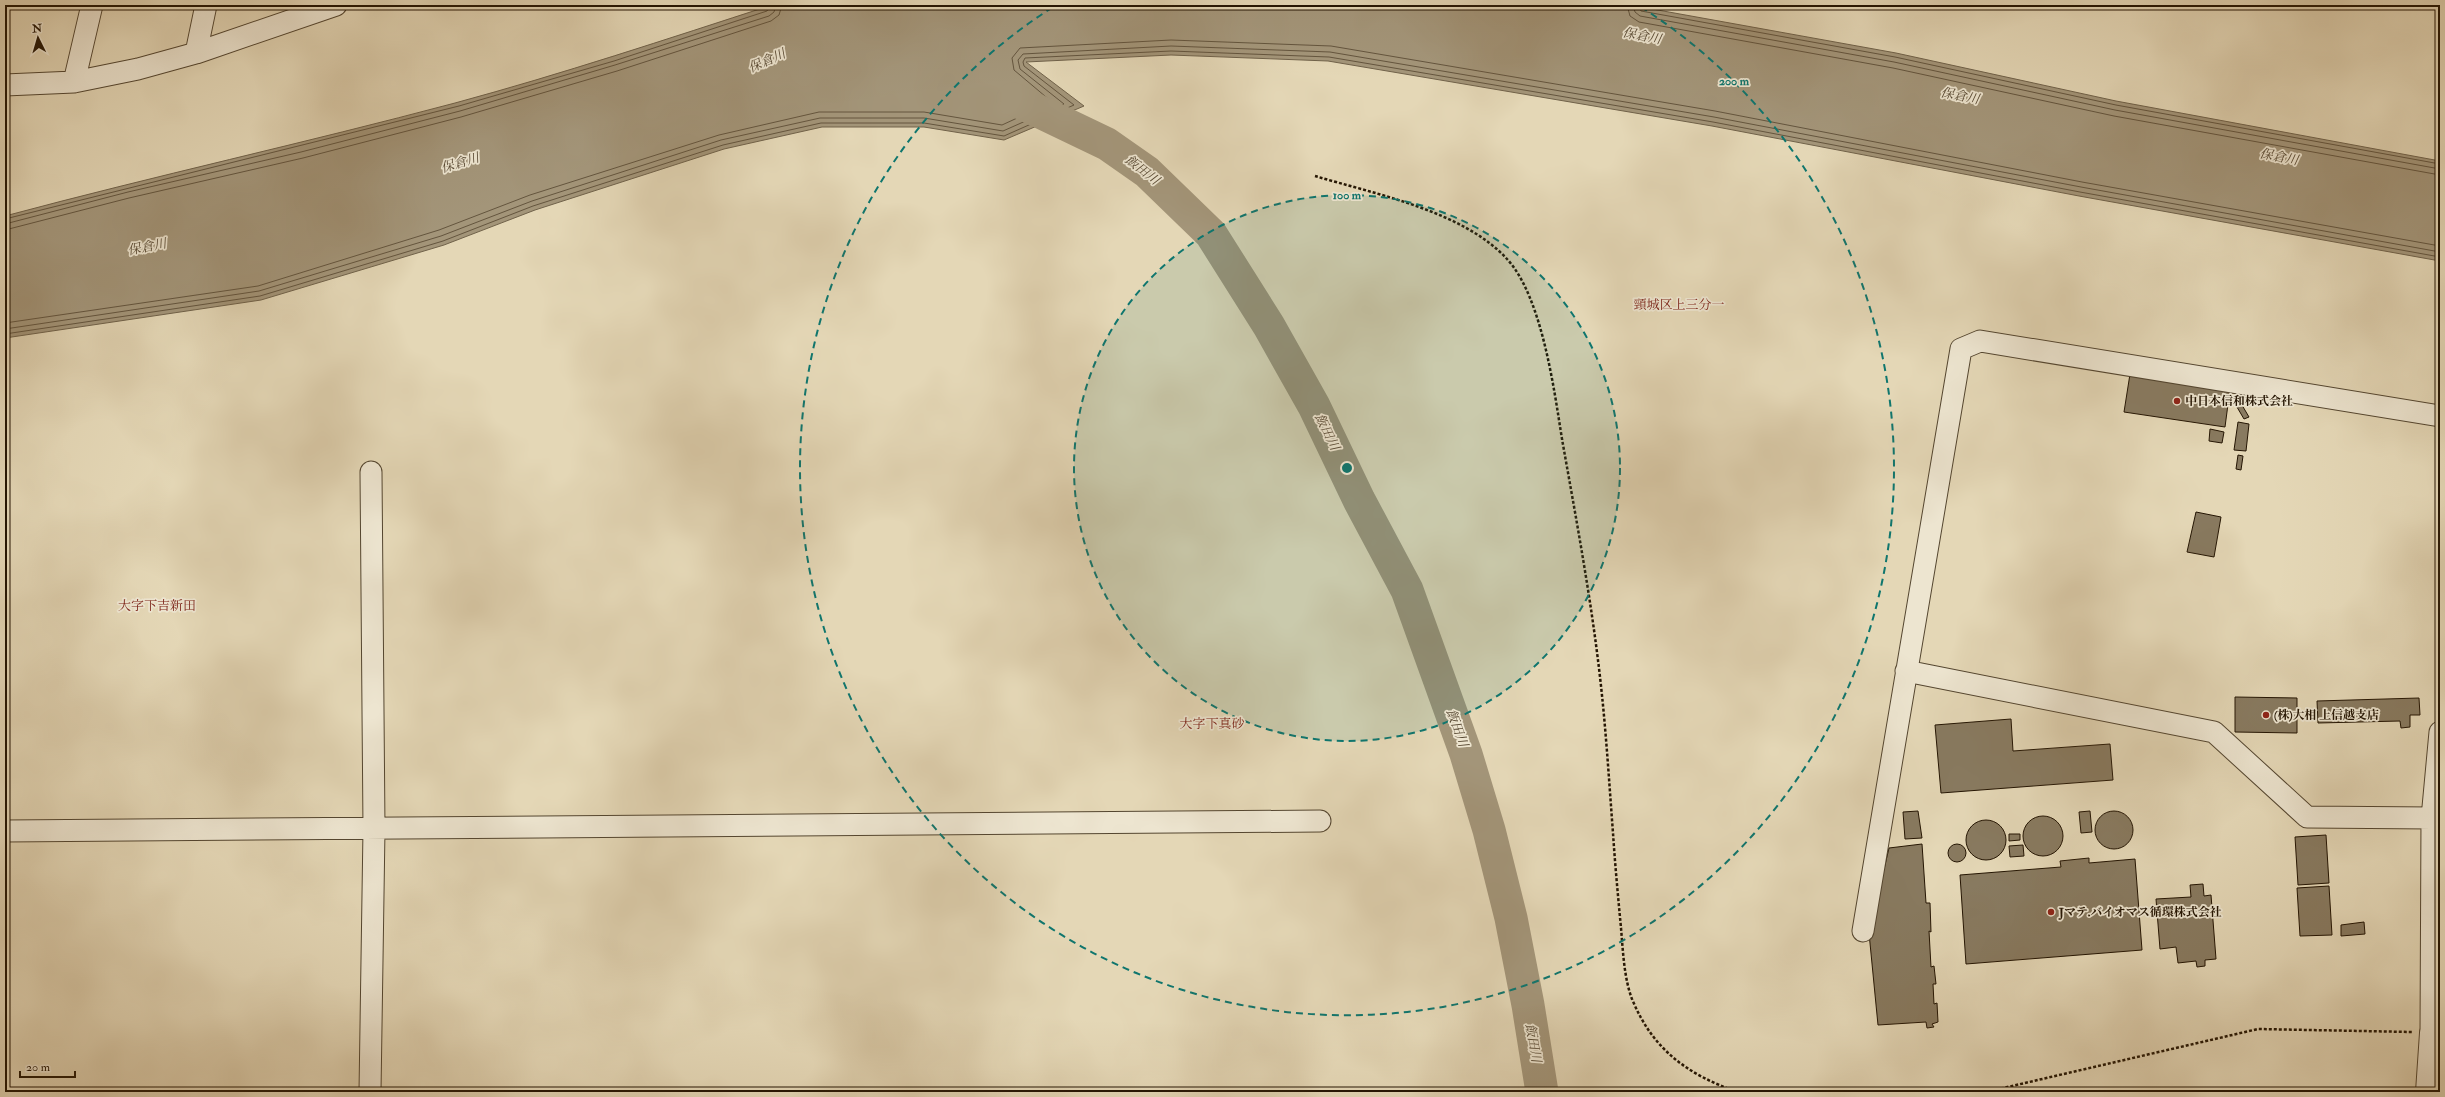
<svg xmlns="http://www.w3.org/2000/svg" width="2445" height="1097" font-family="'IM FELL Double Pica','Noto Serif JP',serif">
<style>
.water{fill:#a39579;stroke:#70624a}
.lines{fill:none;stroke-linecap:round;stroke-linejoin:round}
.shore{stroke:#64553e;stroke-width:1}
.river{stroke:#a39579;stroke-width:33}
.building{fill:#887a60;stroke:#241503}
.minor-casing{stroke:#544630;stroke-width:23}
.tertiary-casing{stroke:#544630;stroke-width:24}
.path{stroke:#241503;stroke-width:2.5;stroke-dasharray:3 2;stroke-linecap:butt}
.minor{stroke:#ede5d0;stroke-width:21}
.tertiary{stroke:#ede5d0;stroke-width:22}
.ring{fill:none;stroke:#0f766e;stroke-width:2;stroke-dasharray:7 5}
.poi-dot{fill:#8f2418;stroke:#ede5d0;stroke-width:1.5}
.labels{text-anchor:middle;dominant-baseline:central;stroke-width:3.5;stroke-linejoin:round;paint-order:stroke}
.poi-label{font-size:12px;font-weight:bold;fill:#241503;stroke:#ede5d0;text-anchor:start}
.water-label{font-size:13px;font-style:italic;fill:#574832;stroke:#ede5d0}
.neighbourhood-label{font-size:13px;fill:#7a1f14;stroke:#ede5d0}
.centre{fill:#0f766e;stroke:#ede5d0;stroke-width:2}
.ring-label{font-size:12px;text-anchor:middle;font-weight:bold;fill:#0f766e;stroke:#ede5d0;stroke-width:3.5;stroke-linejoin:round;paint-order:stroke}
</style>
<rect width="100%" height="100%" fill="#e4d7b6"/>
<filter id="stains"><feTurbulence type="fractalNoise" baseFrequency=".005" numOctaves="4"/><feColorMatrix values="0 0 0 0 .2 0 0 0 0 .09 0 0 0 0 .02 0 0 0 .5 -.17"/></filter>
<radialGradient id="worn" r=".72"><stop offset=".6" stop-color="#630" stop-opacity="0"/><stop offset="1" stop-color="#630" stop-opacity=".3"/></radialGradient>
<!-- water -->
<path class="water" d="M772,5H1630L1896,53L2116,101L2440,161V261L2079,196L1712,126L1328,61L1171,55L1026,62L1084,106L1004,140L924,127H822L724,149L535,210L444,245L261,300L5,338V216C154,176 305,143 455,103C562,74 667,39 772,5Z"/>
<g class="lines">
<!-- shore -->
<path class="shore" d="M1627,5L1630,16L1639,22L1893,68L2114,116L2440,175
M1633,5L1635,12L1640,16L1894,62L2115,110L2440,169
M1638,5L1641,11L1895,57L2116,105L2440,164
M5,219L459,106L614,61L767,11L771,5
M5,224L128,192L301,152L460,111L615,65L769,16L774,12L776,5
M5,230L129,198L303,158L461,117L617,71L771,21L779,15L782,5
M5,323L258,286L439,230L530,195L719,135L819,112H924L1002,125L1052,102L1014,70L1012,58L1020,48L1171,40L1331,46L1715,111L2082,182L2440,246
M5,329L259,291L441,236L532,201L721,140L820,118H924L1003,131L1064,104L1020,69L1018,60L1023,54L1171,46L1330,52L1714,117L2081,187L2440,252
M5,334L260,296L443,241L533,206L723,145L821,123H924L1004,136L1074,105L1024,66L1023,62L1025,58L1171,51L1329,57L1713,122L2080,192L2440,257"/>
<!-- river -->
<path class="river" d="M1013,99L1107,144L1147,172L1211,234L1269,326L1314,406L1359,500L1407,590L1466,754L1489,830L1511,918L1528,1005L1542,1092"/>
</g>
<!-- building -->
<path class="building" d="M2130,374L2230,389L2225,427L2124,412Z
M2239,400L2249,417L2244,419L2234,402Z
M2238,422L2249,424L2246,451L2234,450Z
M2210,429L2224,432L2222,443L2209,441Z
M2238,455L2243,456L2241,470L2236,469Z
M2196,512L2221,517L2214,557L2187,552Z
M2235,697L2297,698V733L2235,732Z
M2419,698L2420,715H2410V727L2401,728L2400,721L2318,723L2317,701Z
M2011,719L2013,751L2110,744L2113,780L1941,793L1935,725Z
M2095 830a19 19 0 1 1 38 0a19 19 0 1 1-38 0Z
M1918,811L1922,838L1905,839L1903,812Z
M2090,811L2092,832L2081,833L2079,812Z
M2023 836a20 20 0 1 1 40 0a20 20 0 1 1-40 0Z
M1966 840a20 20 0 1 1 40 0a20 20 0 1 1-40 0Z
M2009,834H2020V840L2009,841Z
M2326,835L2329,883L2298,885L2295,837Z
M1948 853a9 9 0 1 1 18 0a9 9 0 1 1-18 0Z
M1922,844L1926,903H1930L1931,932L1929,931L1931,967L1934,966L1936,984H1933L1934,1004L1937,1003L1938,1022L1932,1024L1934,1027L1927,1028L1926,1022L1878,1025L1869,933L1889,848Z
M2023,845L2024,856L2010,857L2009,846Z
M2089,858V863L2135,859L2142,950L1966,964L1960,875L2061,867L2060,861Z
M2203,884L2204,896L2211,895L2216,959L2205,960V966L2197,967L2196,961L2178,963L2176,947L2160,949L2156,899L2191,897L2190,885Z
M2329,886L2332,935L2300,936L2297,888Z
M2364,922L2365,934L2341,936V925Z"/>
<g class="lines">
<defs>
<path id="minor" d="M196,53L206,5
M74,82L92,5
M5,85L74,82L138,69L196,53L336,5
M1906,671L2214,732L2307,817L2432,818
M5,831L1320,821
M1863,931L1961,349L1980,341L2440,416
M2431,1033L2432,818L2440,732
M370,1092L374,829L371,472"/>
<path id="tertiary" d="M2427,1092L2431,1033H2440"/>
</defs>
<!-- minor casing -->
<use href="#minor" class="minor-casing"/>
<!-- tertiary casing -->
<use href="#tertiary" class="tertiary-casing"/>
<!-- path -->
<path class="path" d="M1315,176C1375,194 1463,211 1507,259C1542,297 1554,389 1562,439C1576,518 1591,598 1600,677C1606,729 1609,781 1613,833C1615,864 1618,896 1621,928C1623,951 1624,978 1632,999C1653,1050 1687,1074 1737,1092
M1986,1092L2258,1029L2413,1032"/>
<!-- minor -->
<use href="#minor" class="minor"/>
<!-- tertiary -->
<use href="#tertiary" class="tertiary"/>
</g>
<!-- distance rings -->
<circle cx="1347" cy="468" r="273" fill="#0f766e" fill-opacity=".12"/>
<g class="ring">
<circle cx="1347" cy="468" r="273"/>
<path d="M1641 7A547 547 0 1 1 1053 7"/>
</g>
<!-- markers -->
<g class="poi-dot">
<circle cx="2177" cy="401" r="4"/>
<circle cx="2266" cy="715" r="4"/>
<circle cx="2051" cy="912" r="4"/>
</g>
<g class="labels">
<!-- poi labels -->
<g class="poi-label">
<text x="2185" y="401">中日本信和株式会社</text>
<text x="2274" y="715">(株)大相 上信越支店</text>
<text x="2059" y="912">Jマテ.バイオマス循環株式会社</text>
</g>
<!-- water labels -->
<g class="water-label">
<text transform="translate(1642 36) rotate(11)">保倉川</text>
<text transform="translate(767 61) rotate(-24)">保倉川</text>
<text transform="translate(1960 96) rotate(11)">保倉川</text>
<text transform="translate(2279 157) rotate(11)">保倉川</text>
<text transform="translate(460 163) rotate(-17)">保倉川</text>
<text transform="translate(1142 170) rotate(38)">飯田川</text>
<text transform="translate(147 247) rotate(-11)">保倉川</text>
<text transform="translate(1327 432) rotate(64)">飯田川</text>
<text transform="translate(1457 728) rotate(70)">飯田川</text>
<text transform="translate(1533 1043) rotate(80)">飯田川</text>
</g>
<!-- neighbourhood labels -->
<g class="neighbourhood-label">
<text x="1679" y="305">頸城区上三分一</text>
<text x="157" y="606">大字下吉新田</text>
<text x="1212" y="724">大字下真砂</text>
</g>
</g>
<circle cx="1347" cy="468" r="6" class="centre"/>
<g class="ring-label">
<text x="1734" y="85">200 m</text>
<text x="1347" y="199">100 m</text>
</g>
<!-- margin -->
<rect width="2445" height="1097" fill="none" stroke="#e4d7b6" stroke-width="20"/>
<rect x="6" y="6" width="2433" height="1085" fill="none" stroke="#241503" stroke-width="2"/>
<rect x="10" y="10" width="2425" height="1077" fill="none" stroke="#241503"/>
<!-- north arrow -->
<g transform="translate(38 38) rotate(355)" stroke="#ede5d0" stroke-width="3" paint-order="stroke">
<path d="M0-3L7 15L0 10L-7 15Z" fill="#241503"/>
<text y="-6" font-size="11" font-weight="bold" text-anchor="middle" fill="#241503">N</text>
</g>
<!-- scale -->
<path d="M20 1071v6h55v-6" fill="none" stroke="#241503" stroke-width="2"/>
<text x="26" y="1071" font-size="12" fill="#241503" stroke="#ede5d0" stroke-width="3" paint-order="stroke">20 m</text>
<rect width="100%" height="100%" filter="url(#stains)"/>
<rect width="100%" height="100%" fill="url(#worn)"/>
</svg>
